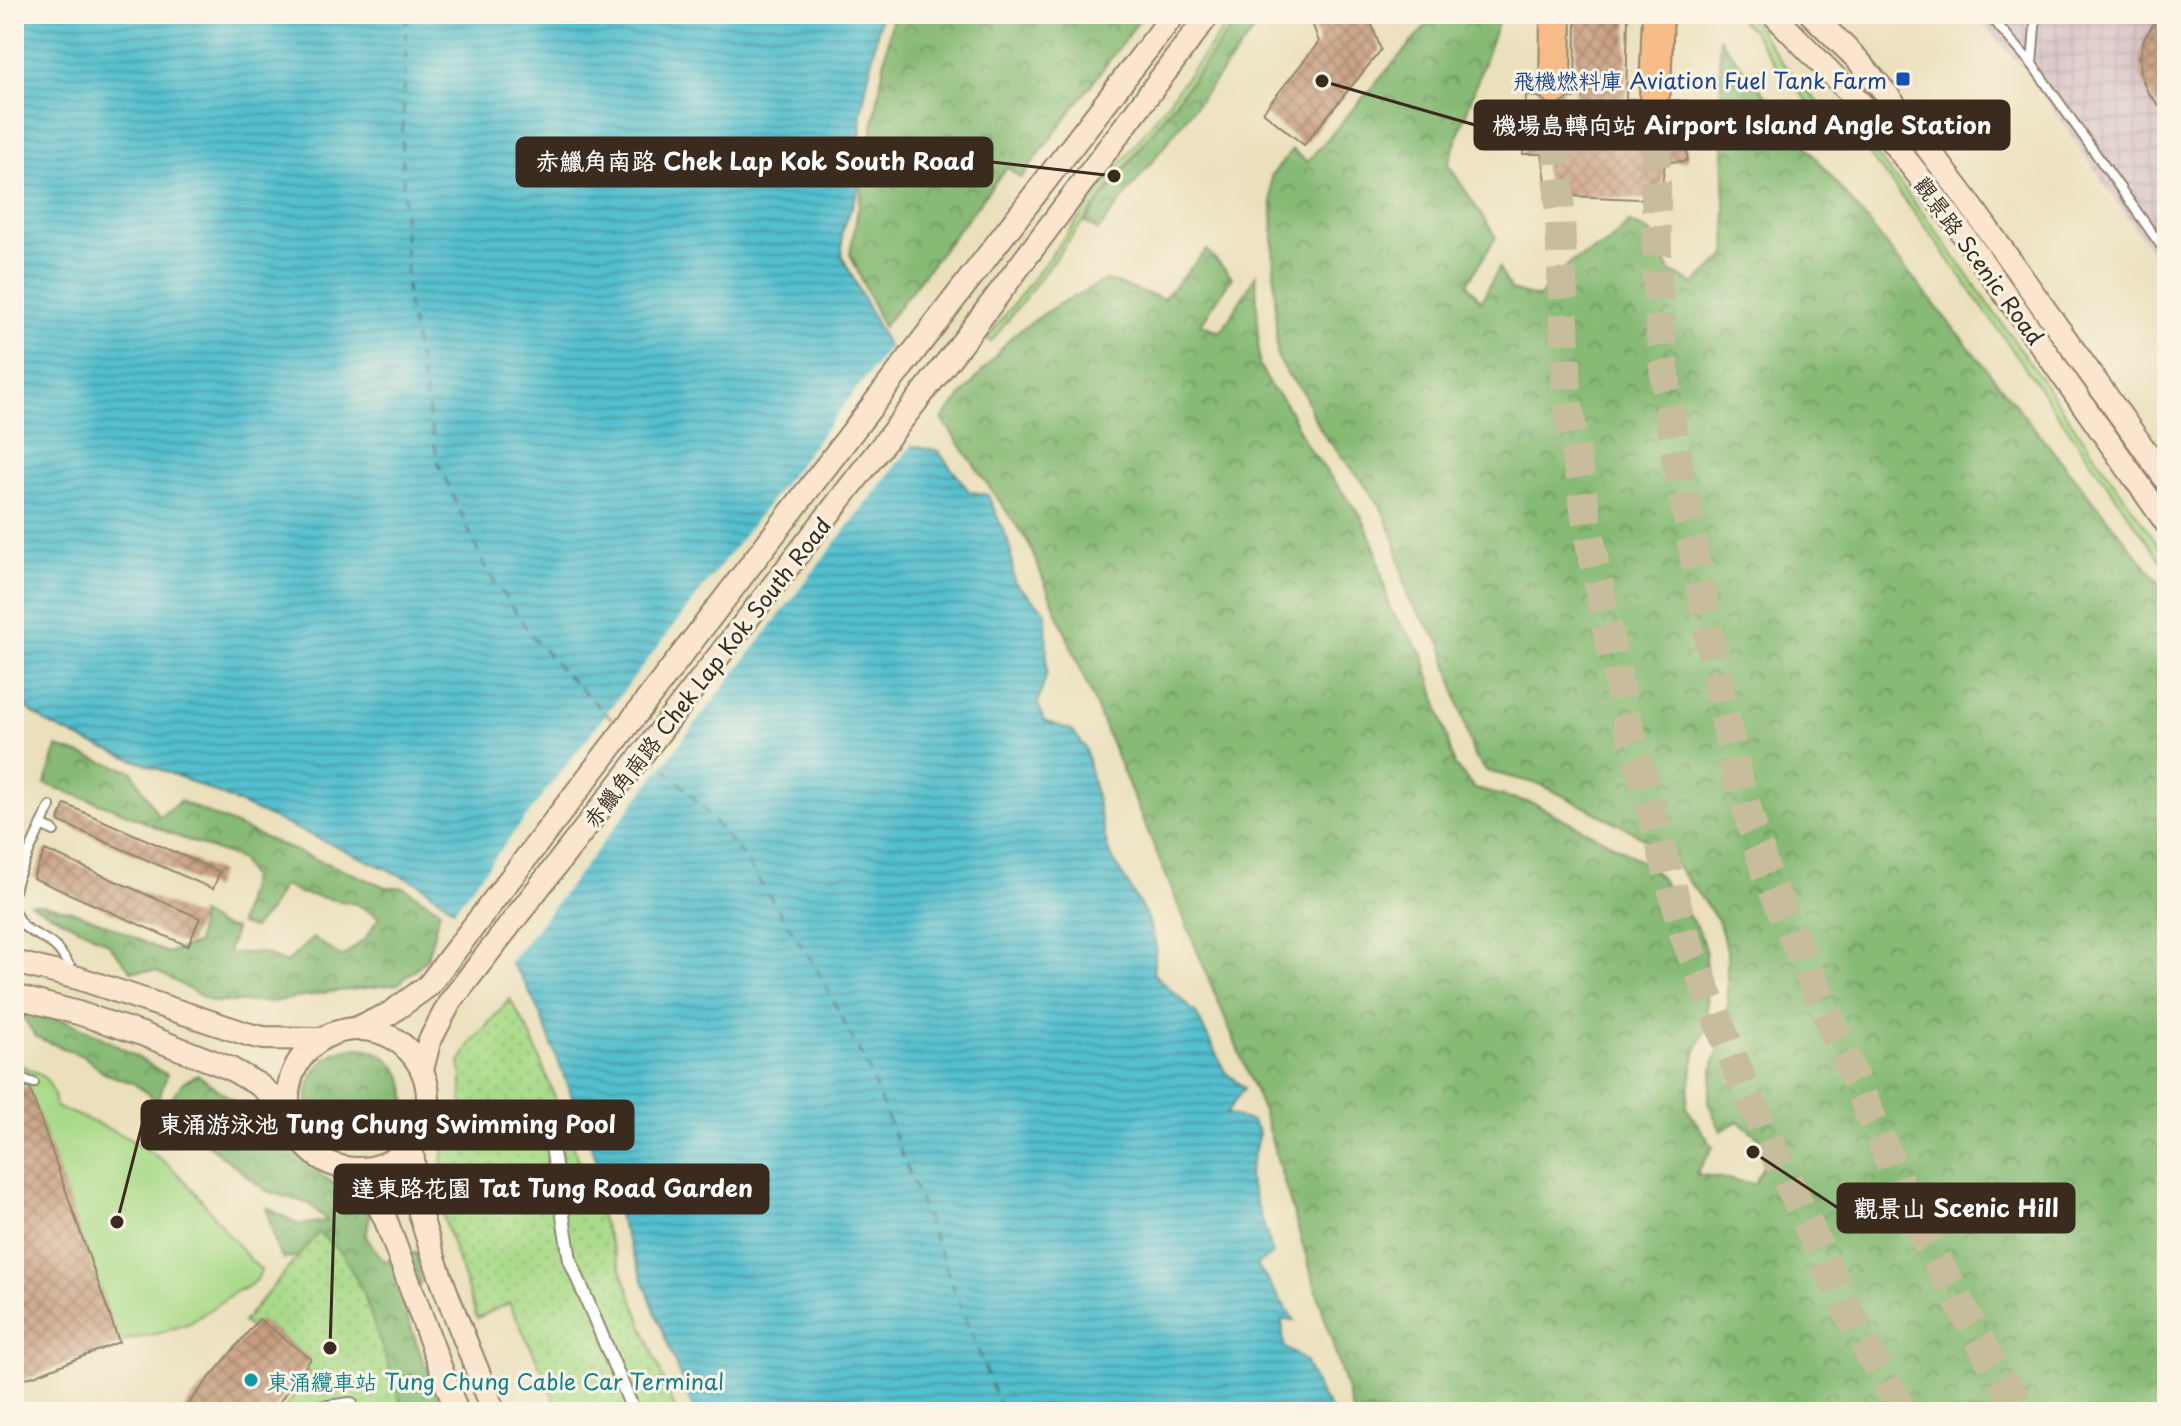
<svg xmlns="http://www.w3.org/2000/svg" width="2181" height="1426" font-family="'Playpen Sans','LXGW WenKai TC',sans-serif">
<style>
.industrial{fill:url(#industrial-grid)}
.forest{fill:url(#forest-crowns);stroke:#60724a;stroke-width:2}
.park{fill:url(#park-dots);stroke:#728254;stroke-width:2}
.pitch{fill:#a9da89;stroke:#728254;stroke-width:2}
.water{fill:url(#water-rules);stroke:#467476;stroke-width:2}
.pier{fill:#eae0bc}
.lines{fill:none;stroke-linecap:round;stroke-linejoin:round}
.ferry{stroke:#425653;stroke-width:2;stroke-dasharray:10 8;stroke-linecap:butt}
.building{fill:url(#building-cross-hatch)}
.motorway-tunnel{stroke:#c7bc9c;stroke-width:30;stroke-dasharray:30 15;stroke-linecap:butt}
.service-casing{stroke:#92856d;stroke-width:12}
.pedestrian-casing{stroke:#92856d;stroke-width:16}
.secondary-casing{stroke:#92856d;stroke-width:26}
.motorway-casing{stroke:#92856d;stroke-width:34}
.service{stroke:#fff;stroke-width:8}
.pedestrian{stroke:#fff;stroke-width:12}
.secondary{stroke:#fce5cf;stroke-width:22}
.motorway{stroke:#f7bd88;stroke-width:30}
.transit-dot{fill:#1a4fb4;stroke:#fcf5e5;stroke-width:3}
.culture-dot{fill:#0f9aa8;stroke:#fcf5e5;stroke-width:3}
.labels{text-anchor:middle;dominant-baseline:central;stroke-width:6;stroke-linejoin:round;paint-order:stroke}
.transit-label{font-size:22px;fill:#164399;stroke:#fcf5e5;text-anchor:end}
.street-label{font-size:22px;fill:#3b2a1e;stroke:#fcf5e5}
.culture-label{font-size:22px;fill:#0d838f;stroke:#fcf5e5;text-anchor:start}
.leader{fill:none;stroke:#3b2a1e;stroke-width:3}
.callout-dot{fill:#3b2a1e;stroke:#fcf5e5;stroke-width:3}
.callout{fill:#3b2a1e;stroke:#3b2a1e;stroke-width:3}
.callout-label{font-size:24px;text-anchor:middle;font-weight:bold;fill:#fff}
</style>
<defs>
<pattern id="industrial-grid" width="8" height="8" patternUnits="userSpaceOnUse" patternTransform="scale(2)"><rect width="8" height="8" fill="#d2bec2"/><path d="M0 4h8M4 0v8" fill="none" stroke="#b5a3a6"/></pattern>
<pattern id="forest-crowns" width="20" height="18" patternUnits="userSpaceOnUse" patternTransform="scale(2)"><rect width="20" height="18" fill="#86ba75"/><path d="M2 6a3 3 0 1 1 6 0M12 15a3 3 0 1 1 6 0" fill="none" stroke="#6f975f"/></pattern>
<pattern id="park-dots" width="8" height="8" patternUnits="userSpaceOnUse" patternTransform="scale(2)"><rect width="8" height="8" fill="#a9da89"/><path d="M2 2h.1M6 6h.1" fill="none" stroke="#92bb76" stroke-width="1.8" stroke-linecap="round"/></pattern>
<pattern id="water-rules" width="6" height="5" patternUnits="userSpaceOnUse" patternTransform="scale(2)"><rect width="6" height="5" fill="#52becd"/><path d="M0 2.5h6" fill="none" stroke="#459ba6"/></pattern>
<pattern id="building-cross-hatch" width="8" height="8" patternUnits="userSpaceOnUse" patternTransform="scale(2)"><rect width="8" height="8" fill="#c79d7e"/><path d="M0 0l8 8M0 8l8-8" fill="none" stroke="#a38067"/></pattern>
</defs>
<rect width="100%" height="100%" fill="#fcf5e5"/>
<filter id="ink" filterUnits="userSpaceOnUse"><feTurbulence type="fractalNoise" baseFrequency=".0125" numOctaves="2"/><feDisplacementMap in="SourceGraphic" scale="16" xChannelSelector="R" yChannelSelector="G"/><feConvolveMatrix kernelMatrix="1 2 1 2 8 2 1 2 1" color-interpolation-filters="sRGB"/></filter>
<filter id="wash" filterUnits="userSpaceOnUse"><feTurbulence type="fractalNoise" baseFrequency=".006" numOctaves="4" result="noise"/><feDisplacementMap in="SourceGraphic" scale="32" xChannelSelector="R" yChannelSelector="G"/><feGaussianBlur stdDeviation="1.8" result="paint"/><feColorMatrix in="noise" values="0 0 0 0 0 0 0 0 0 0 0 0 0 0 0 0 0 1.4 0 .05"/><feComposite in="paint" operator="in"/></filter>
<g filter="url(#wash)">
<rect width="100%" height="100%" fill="#eae0bc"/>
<!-- industrial -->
<path class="industrial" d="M1973,14H2167V274L2025,69Z"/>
<!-- forest -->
<path class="forest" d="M893,14H1144L1021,178L1007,167L883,327L850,254Z
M1242,14H1267L1098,231L1085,222Z
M1444,14H1501L1448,164L1496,237L1467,284L1481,301L1499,268L1511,290L1538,298L1571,262L1607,244L1629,223L1650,232L1670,271L1694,284L1727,255L1719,38L2167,592V1412H1353L1261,1105L1028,542L942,419L1013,335L1057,305L1106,280L1163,299L1207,250L1232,277L1201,324L1221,332L1256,275L1259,364L1270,386L1286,404L1307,446L1362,517L1375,548L1390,609L1423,654L1455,766L1475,789L1535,804L1623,850L1654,870L1699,930L1706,954L1707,1027L1695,1053L1686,1107L1713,1147L1696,1174L1755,1184L1765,1161L1760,1138L1738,1121L1721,1131L1708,1102L1715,1059L1727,1031V950L1718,920L1668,855L1634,832L1542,785L1487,771L1474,756L1442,645L1409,600L1395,542L1381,507L1361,480L1324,435L1312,414L1304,393L1287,374L1277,356L1271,176L1292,150L1307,162L1432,19Z
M57,747L132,771L159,817L180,801L290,849L386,887H403L440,910L427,959L398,984L323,993L272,1002H212L156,971H131L107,942L29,903C78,906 123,933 167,953L197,944L200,914L220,926L235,929L228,953H263L286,963L313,938L342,957L365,939L379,917L356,904L300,893L283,885L269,911L253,928L239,924L251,878L240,859L179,837L118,810L45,784Z
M16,1006C72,1017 119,1046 167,1075L158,1101L133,1083L104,1073L85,1057L36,1037Z
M308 1097a49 49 0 1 1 98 0a49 49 0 1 1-98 0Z
M198,1075L252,1114L270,1111L287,1140L322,1176L338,1186L370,1213L366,1237L384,1261L418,1252L420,1284L406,1312L424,1364L450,1379L446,1412H401L314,1253L283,1259L277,1249L266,1207L299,1225L327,1221L310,1204L266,1191L189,1129L161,1112L183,1082Z"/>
<!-- park -->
<path class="park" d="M510,999L531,1036L676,1412H559L545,1376L509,1303L477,1318L438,1201L444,1146L456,1128L462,1113V1075L460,1063L471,1043Z
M318,1233L342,1253L362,1290L404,1412H282L311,1374L243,1322Z"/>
<!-- pitch -->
<path class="pitch" d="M1235,14H1242L991,342L987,339Z
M1733,14H1743L1756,25L1781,61L1819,104L1854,126L1936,230L2157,543L2167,557V569L1930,233L1851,131L1814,109L1775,64L1751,29Z
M14,1063C41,1074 52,1075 56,1107C102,1125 149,1143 184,1180C211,1208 232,1244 261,1270L258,1278L248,1287L237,1291L190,1323L157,1334L129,1339L14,1382Z"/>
<!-- water -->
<path class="water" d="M14,14H881L861,113L859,188L842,232V256L889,349L901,444L938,451L969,491L988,495L1010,546L1014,582L1046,612L1047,672L1038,703L1044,721L1072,730L1085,747L1108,850L1148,919L1156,946L1153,973L1196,1013L1225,1072L1244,1088L1226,1114L1252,1121L1259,1133L1248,1177L1273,1254L1257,1265L1294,1320H1282L1284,1347L1305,1361L1317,1388L1332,1412H694L538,1009L521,976L509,962L455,910L420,884L185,779L87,742L47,723L14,699Z"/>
<!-- pier -->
<path class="pier" d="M891,345L904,441L913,443L507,966L452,913Z"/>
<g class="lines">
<!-- ferry -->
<path class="ferry" d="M407,14L402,148L407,298L438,462L486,569L531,635L562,671L615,722
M652,756L688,791L743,856L814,964L868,1068L1002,1412"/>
</g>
<g id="blocks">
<!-- building -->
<path class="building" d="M1309,14H1368L1381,50L1304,145L1263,112L1319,42Z
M1576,14H1628L1626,99H1639L1646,107L1655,109L1664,106L1670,100L1687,101V161L1665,162L1660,200L1548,195L1542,154H1523L1526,96L1539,97L1545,104L1554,107L1563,105L1571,98H1575Z
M2160,14H2167V114L2148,93L2141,76L2140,57L2144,39Z
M65,804L220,872L213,889L58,821Z
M45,850L200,918L188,946L33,878Z
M14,1083L30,1089L119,1342L34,1376L14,1381Z
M259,1319L311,1359L272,1412H181Z"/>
</g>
</g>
<g filter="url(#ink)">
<use href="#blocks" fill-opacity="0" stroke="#92856d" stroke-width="2"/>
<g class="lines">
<!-- motorway-tunnel -->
<path class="motorway-tunnel" d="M1555,89L1567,399L1592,552L1622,702L1685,936L1747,1094L1857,1330L1903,1412
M1655,91L1657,277L1663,360L1674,443L1717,679L1738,780L1766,873L1918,1226L1998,1374L2023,1412"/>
<defs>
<path id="service" d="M1988,14L2032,64L2167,254
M2032,64L2036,14
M41,825L54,831
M14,891L17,879L50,806
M14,910C22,933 35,931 52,944C61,950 66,962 73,970
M14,1076L34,1083"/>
<path id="pedestrian" d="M551,1140L570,1260L634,1412
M311,1412L320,1408L351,1404"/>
<path id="secondary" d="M1773,14L1867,110L1948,213L2167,524
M1811,14L1857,59L1885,92L1964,196L2167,481
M14,962L78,978L250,1035L264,1038L321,1039
M14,996L78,1013L142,1034L229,1068L259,1085L288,1110
M357,1028L389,1014L428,986C676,662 924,337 1174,14
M288 1099a70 70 0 1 1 140 0a70 70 0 1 1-140 0Z
M422,1070L429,1042L450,1002L964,340L1209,14
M411,1145C415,1167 414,1190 420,1213C439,1281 468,1346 494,1412
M359,1170L385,1218L457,1412"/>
<path id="motorway" d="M1555,89L1556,14
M1655,91L1658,14"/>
</defs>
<!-- service casing -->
<use href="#service" class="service-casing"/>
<!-- pedestrian casing -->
<use href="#pedestrian" class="pedestrian-casing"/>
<!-- secondary casing -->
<use href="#secondary" class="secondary-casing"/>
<!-- motorway casing -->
<use href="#motorway" class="motorway-casing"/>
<!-- service -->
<use href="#service" class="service"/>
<!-- pedestrian -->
<use href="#pedestrian" class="pedestrian"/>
<!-- secondary -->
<use href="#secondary" class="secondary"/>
<!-- motorway -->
<use href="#motorway" class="motorway"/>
</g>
</g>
<!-- markers -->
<rect class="transit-dot" x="1895" y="71" width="16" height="16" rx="4"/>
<circle class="culture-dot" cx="251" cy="1380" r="8"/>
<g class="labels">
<!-- transit labels -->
<g class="transit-label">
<text x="1887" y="79">飛機燃料庫 Aviation Fuel Tank Farm</text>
</g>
<!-- street labels -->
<g class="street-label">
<text transform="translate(1980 260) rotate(54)">觀景路 Scenic Road</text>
<text transform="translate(706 672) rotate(-52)">赤鱲角南路 Chek Lap Kok South Road</text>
</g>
<!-- culture labels -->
<g class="culture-label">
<text x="267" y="1380">東涌纜車站 Tung Chung Cable Car Terminal</text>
</g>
</g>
<!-- callouts -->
<path class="leader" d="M1322 81L1475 125M1114 176L992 162M117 1222L142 1125M330 1348L335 1189M1753 1152L1838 1208"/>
<g class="callout-dot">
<circle cx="1322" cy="81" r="8"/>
<circle cx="1114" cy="176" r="8"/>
<circle cx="117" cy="1222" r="8"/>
<circle cx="330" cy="1348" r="8"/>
<circle cx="1753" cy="1152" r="8"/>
</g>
<g class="callout">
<rect x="1475" y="101" width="534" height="48" rx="8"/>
<rect x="517" y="138" width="475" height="48" rx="8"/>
<rect x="142" y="1101" width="491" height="48" rx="8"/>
<rect x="335" y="1165" width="433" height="48" rx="8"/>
<rect x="1838" y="1184" width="236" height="48" rx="8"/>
</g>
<g class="callout-label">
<text x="1742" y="134">機場島轉向站 Airport Island Angle Station</text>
<text x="755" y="170">赤鱲角南路 Chek Lap Kok South Road</text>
<text x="387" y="1133">東涌游泳池 Tung Chung Swimming Pool</text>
<text x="552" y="1197">達東路花園 Tat Tung Road Garden</text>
<text x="1956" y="1217">觀景山 Scenic Hill</text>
</g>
<!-- margin -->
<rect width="2181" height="1426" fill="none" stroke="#fcf5e5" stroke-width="48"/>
</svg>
